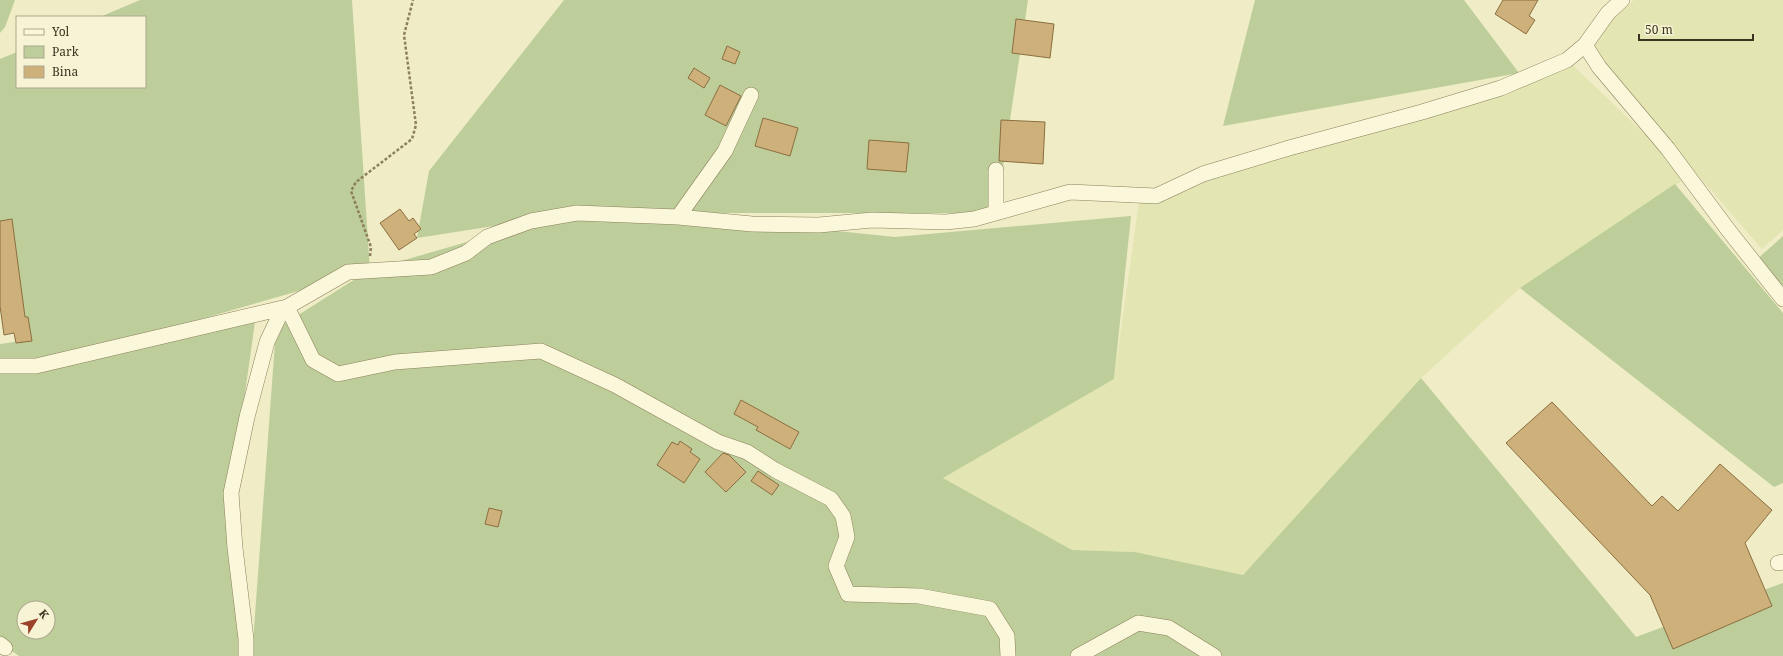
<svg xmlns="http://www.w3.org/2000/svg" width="1783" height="656" font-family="'Noto Serif',serif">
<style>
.farmland{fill:#e3e5b3}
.green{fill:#bdce9a;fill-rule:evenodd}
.building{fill:#ceb07b;stroke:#8b6e40}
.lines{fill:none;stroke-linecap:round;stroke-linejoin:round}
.minor-casing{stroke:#8c7f5b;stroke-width:16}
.path{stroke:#8c7f5b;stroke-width:2.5;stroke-dasharray:3 2;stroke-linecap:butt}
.minor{stroke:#faf7da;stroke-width:15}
</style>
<rect width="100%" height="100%" fill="#efecc6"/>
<!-- farmland -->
<path class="farmland" d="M1634,0H1783V230L1762,249L1585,45Z
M1567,60L1689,176L1520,288L1421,378L1243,575L1135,552L1072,550L943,478L1114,379L1140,195Z"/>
<!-- green -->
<path class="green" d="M0,0H15L5,27L0,33Z
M140,0H352L370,270L553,217L741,221L895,237L1131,216L1114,379L943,478L1072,550L1135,552L1243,575L1421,378L1636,637L1783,583V656H252L276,329L368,271L191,322L256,315L233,478L248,656H19L0,643V344L29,340L0,228V59L17,52V87H145V17H100ZM24,608H48V632H24Z
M564,0H1028L996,213H577L417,238L429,171Z
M1255,0H1464L1519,73L1223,126Z
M1675,184L1783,313V483L1774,487L1520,288Z
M1783,236V290L1754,262Z"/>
<!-- building -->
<path class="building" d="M1503,0H1538L1529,16L1535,20L1526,34L1495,14Z
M1016,19L1054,24L1050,58L1012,53Z
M727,46L740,52L735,64L722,59Z
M694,68L710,78L704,88L688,78Z
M720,85L741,96L726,126L705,115Z
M763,118L798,128L790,156L755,146Z
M1001,120L1045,122L1043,164L999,161Z
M869,140L909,143L906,172L867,169Z
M400,209L409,221L413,218L421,229L414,234L417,238L399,250L380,223Z
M12,219L25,317H28L32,341L16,343L14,333L4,335L0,306V221Z
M741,400L799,432L790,449L756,430L758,427L734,414Z
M1552,402L1652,506L1662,496L1678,511L1720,464L1772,510L1745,543L1772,606L1673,649L1650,595L1506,443Z
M680,441L692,449L690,452L700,459L684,483L657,465L672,442L678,445Z
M723,453L729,455L746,472L726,492L705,472Z
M758,471L779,485L772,495L751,481Z
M489,508L502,511L498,527L485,524Z"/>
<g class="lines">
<defs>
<path id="minor" d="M1622,0L1608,13L1585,45L1599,67L1668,149L1729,231L1783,299
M996,170V213
M678,217L725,151L751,95
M287,307L313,360L338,374L395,362L541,351L615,385L718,442L747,452L775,470L831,499L843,516L847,537L836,566L848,594L919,596L990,609L1007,636L1008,656
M0,366H36L287,307L348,272L431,267L466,253L487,237L531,221L577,213L678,217L752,224L819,225L872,220L946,222L974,219L1070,192L1156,196L1203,174L1289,148L1422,112L1501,88L1567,60L1585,45
M1778,563L1783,562
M0,644L5,648
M246,656V639L235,548L231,493L247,417L267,342L283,308
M1078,656L1138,623L1169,628L1214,656"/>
</defs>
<!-- minor casing -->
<use href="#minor" class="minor-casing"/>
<!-- path -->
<path class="path" d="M370,256L371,247L351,191L356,182L412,139L416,125L404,35L413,0"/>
<!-- minor -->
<use href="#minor" class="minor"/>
</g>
<!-- legend -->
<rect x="16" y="16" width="130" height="72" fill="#f7f4d6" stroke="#aca78d"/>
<rect x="24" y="29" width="20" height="6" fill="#faf7da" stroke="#aca78d"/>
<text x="52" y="36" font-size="12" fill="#3b331f">Yol</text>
<rect x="24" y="46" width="20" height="12" fill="#bdce9a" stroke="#aca78d"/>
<text x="52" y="56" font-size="12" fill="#3b331f">Park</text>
<rect x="24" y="66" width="20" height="12" fill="#ceb07b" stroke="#aca78d"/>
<text x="52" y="76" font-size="12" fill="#3b331f">Bina</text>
<!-- north arrow -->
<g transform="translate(36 620) rotate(53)"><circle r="19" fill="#f7f4d6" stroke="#aca78d"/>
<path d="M0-3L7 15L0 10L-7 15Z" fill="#9c412a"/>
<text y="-6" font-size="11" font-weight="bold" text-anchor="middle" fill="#3b331f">K</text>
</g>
<!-- scale -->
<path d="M1639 34v6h114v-6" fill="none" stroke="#3b331f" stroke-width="2"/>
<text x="1645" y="34" font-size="12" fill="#3b331f" stroke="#f7f4d6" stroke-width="3" paint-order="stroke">50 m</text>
</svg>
